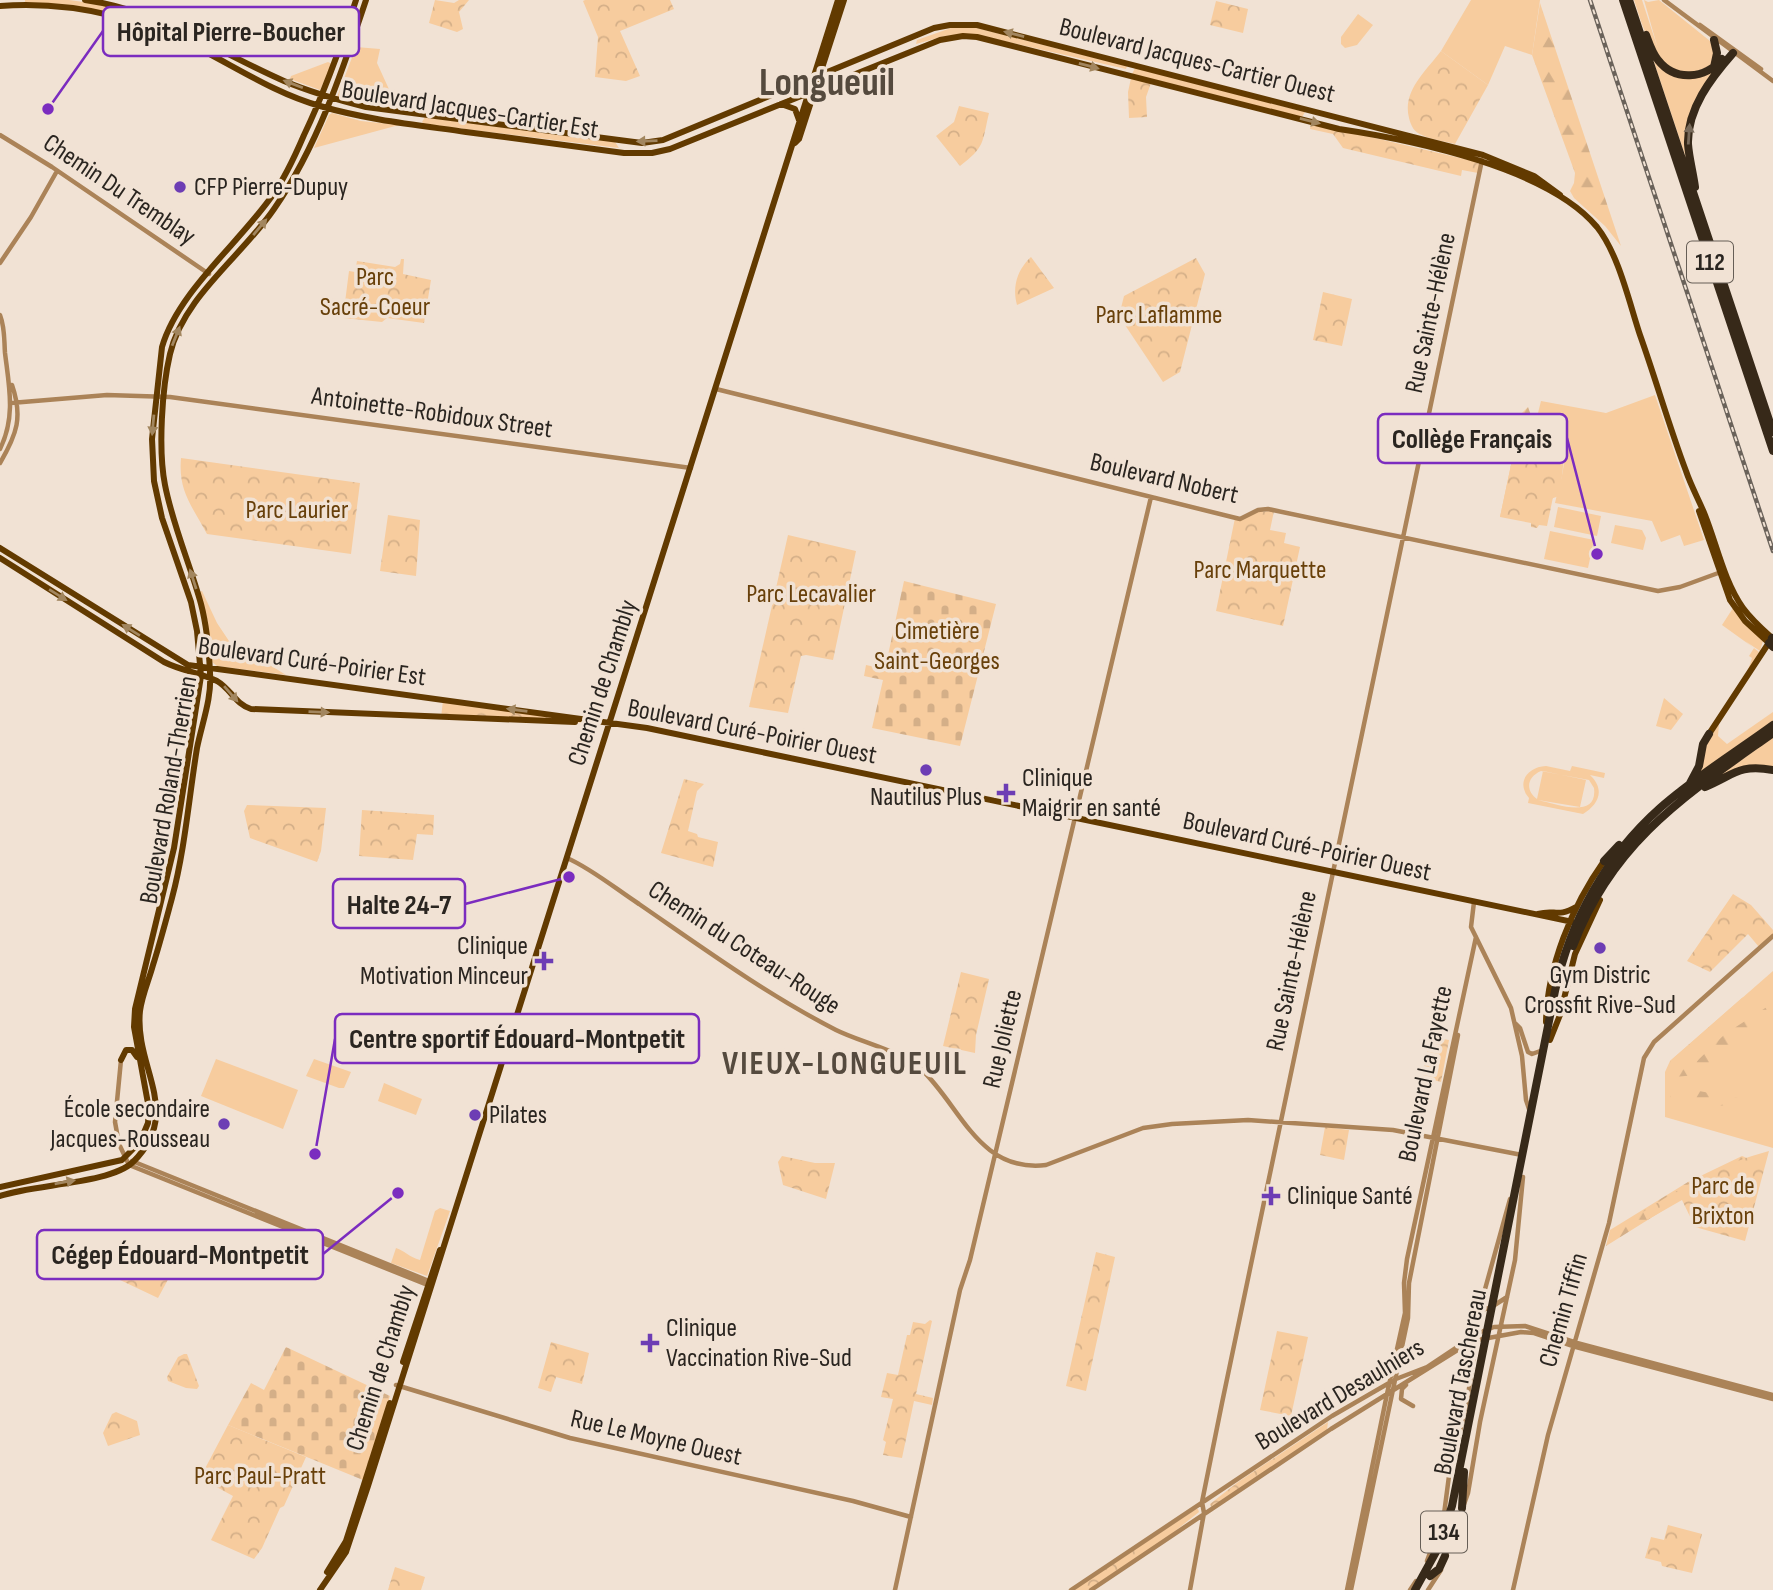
<svg xmlns="http://www.w3.org/2000/svg" width="1773" height="1590" font-family="'Sofia Sans Condensed',sans-serif">
<style>
.grass{fill:#f7cc9e;fill-rule:evenodd}
.forest{fill:url(#forest-firs)}
.cemetery{fill:url(#cemetery-stones)}
.park{fill:url(#park-crowns)}
.lines{fill:none;stroke-linecap:round;stroke-linejoin:round}
.minor{stroke:#ab8358;stroke-width:4.5}
.major{stroke:#623a00;stroke-width:6}
.highway{stroke:#372919;stroke-width:8}
.rail-casing{stroke:#6a625a;stroke-width:4.5}
.rail{stroke:#f1e2d4;stroke-width:2;stroke-dasharray:5;stroke-linecap:butt}
.oneway{fill:#a2865f}
.oneway2{fill:#786a5a}
.poi-dot{fill:#6d3db4;stroke:#f1e2d4;stroke-width:2.5}
.labels{text-anchor:middle;dominant-baseline:central;stroke-width:7;stroke-linejoin:round;paint-order:stroke}
.shield{fill:#f1e2d4;stroke:#665e56;stroke-width:2}
.shield-label{font-size:24px;font-weight:bold;fill:#2a2520}
.street-label{font-size:26px;fill:#2a2520;stroke:#f1e2d4}
.poi-label{font-size:26px;fill:#2a2520;stroke:#f1e2d4;text-anchor:start}
.park-label{font-size:26px;fill:#68400a;stroke:#f1e2d4}
.district-label{font-size:33px;font-weight:bold;letter-spacing:2px;fill:#554a3e;stroke:#f1e2d4}
.town-label{font-size:40px;font-weight:bold;fill:#554a3e;stroke:#f1e2d4}
.leader{fill:none;stroke:#7b2cbf;stroke-width:2.5}
.callout-dot{fill:#7b2cbf;stroke:#f1e2d4;stroke-width:2.5}
.callout{fill:#f1e2d4;stroke:#7b2cbf;stroke-width:2.5}
.callout-label{font-size:28px;text-anchor:middle;font-weight:bold;fill:#2a2520}
</style>
<defs>
<pattern id="forest-firs" width="22" height="20" patternUnits="userSpaceOnUse" patternTransform="scale(1.75)"><rect width="22" height="20" fill="#f7cc9e"/><path d="M5 1l3.5 6h-7zM16 11l3.5 6h-7z" fill="#d4af88"/></pattern>
<pattern id="cemetery-stones" width="16" height="16" patternUnits="userSpaceOnUse" patternTransform="scale(1.75)"><rect width="16" height="16" fill="#f7cc9e"/><path d="M2 7V4a2 2 0 0 1 4 0v3zM10 15v-3a2 2 0 0 1 4 0v3z" fill="#d4af88"/></pattern>
<pattern id="park-crowns" width="20" height="18" patternUnits="userSpaceOnUse" patternTransform="scale(1.75)"><rect width="20" height="18" fill="#f7cc9e"/><path d="M2 6a3 3 0 1 1 6 0M12 15a3 3 0 1 1 6 0" fill="none" stroke="#d4af88"/></pattern>
</defs>
<rect width="100%" height="100%" fill="#f1e2d4"/>
<!-- grass -->
<path class="grass" d="M25,0C39,0 54,0 69,0C113,5 154,20 194,38L193,41C139,17 84,4 25,3Z
M1471,0H1540L1532,55L1505,46L1488,85L1441,51Z
M1634,0H1642L1658,49L1644,0L1648,2L1659,0L1710,41L1714,48L1712,65C1704,68 1693,74 1686,73C1653,70 1643,26 1634,0Z
M1358,14L1373,25L1357,45L1345,48L1341,44V37Z
M973,27L1127,66L1126,69L973,34L945,36L916,44L917,40L951,28Z
M356,47L380,49L377,63L398,109L337,97Z
M1652,56L1685,77L1719,65L1695,105L1689,167Z
M328,62L332,64L320,90L290,79L291,76Z
M1135,68L1305,112L1302,117L1132,74Z
M332,113L361,121L399,125L314,148L329,115Z
M425,117L615,142L619,148L424,124L422,122Z
M1655,395L1704,540L1684,546L1680,535L1661,542L1652,521L1555,503C1559,485 1572,453 1557,438C1551,431 1541,429 1536,421L1541,401L1606,413Z
M1558,507L1601,516L1597,536L1554,527Z
M1615,525L1642,530L1646,538L1643,550L1611,543Z
M1550,531L1594,540L1588,568L1544,559Z
M202,591L217,623L231,644L243,648L286,675L217,666L212,662L207,618L199,592Z
M1733,608L1763,641L1760,651L1745,641L1759,652L1748,670L1752,658L1749,656L1754,648L1722,625Z
M1773,712V721L1693,779L1704,747L1719,724L1718,736L1727,744Z
M1773,737V769L1756,766L1712,781Z
M1546,766L1570,771L1572,766L1605,773L1604,778L1590,775C1606,790 1598,805 1583,814L1528,803L1529,798C1516,783 1527,767 1546,766ZM1541,771L1589,780L1594,788C1598,820 1556,804 1538,800L1580,807L1586,780L1543,771L1537,799C1525,790 1527,777 1541,771Z
M1773,971V1148L1665,1117V1072L1670,1061Z
M216,1059L298,1090L283,1129L201,1096Z
M314,1059L351,1072L344,1088H339L306,1076Z
M384,1083L422,1099L416,1115L378,1101Z
M440,1208L450,1211L427,1276L391,1263L396,1248C405,1251 409,1257 420,1260L435,1211Z"/>
<!-- forest -->
<path class="forest" d="M1540,3L1621,246L1605,226L1574,198L1570,191L1574,183L1575,173L1532,55Z
M1528,407C1536,430 1537,423 1553,436C1570,449 1561,478 1559,496L1500,517L1522,413Z
M1743,997L1740,1004L1730,1013L1692,1058L1695,1063L1725,1034L1773,1003V1022L1723,1056L1707,1074L1674,1077L1670,1061Z
M1671,1086L1738,1098L1745,1101C1722,1107 1690,1112 1670,1097Z
M1742,1156L1747,1158L1606,1246L1610,1230L1688,1182Z"/>
<!-- cemetery -->
<path class="cemetery" d="M904,581L996,604L960,746L872,728L883,680L864,676L866,665L885,669Z
M286,1347L390,1396L363,1480L228,1425L251,1383L264,1390Z"/>
<!-- park -->
<path class="park" d="M435,0L454,3L459,0H469L459,12L463,29L457,32L429,23Z
M585,0H670L674,9L620,31L640,76L626,81L595,77L598,37L583,1Z
M1216,1L1248,9L1243,33L1210,25Z
M1441,51L1488,85L1455,144C1444,141 1432,140 1422,135C1414,132 1411,126 1409,118C1402,91 1426,71 1441,51Z
M1131,78L1151,83L1146,97L1147,117L1129,118L1128,92Z
M959,106L989,113C982,143 985,147 960,166L936,136L954,122Z
M1311,123L1477,162L1480,165L1478,173L1462,170L1461,176L1343,148L1333,134L1310,129Z
M1031,257L1054,288L1017,305C1012,287 1017,270 1031,257Z
M1196,258L1205,274L1180,372L1163,382L1119,316L1124,296Z
M401,259H404L403,274L431,280L424,323L387,318L382,322L343,318L349,271L355,272L357,261L395,267L400,264Z
M1323,292L1352,299L1342,346L1313,340Z
M1515,446L1562,454L1547,526L1539,525L1537,528L1531,527V523L1500,517Z
M181,458L360,483L351,554L207,534C192,506 178,491 181,458Z
M1274,511L1270,530L1286,533L1284,543L1300,547L1283,626L1216,611L1235,518L1242,519L1257,512Z
M388,515L420,520L416,576L380,571Z
M788,535L856,551L833,660L806,655L801,656L788,713L749,707Z
M1664,698L1683,714L1671,730L1656,726Z
M443,700L591,723L441,718Z
M684,779L704,784L697,791L688,831L697,834L698,837L718,842L713,867L661,853Z
M247,805L326,808L321,851L317,862L250,838L244,811Z
M362,810L434,815L433,835L417,834L413,860L359,856Z
M1733,894L1751,905L1773,930V936L1759,947L1748,934L1710,972L1687,961Z
M961,972L989,979L976,1035L975,1053L943,1046Z
M1430,1037L1449,1040L1441,1082L1422,1077Z
M1325,1127L1349,1130L1344,1160L1320,1155Z
M1769,1151L1745,1241L1695,1227L1682,1200L1647,1220L1643,1212C1683,1186 1723,1163 1769,1151Z
M782,1156L815,1163H835L826,1199L783,1185L778,1162Z
M1096,1252L1115,1257L1086,1391L1066,1386Z
M134,1255L171,1274L158,1298L120,1280Z
M930,1320L932,1321L916,1394L933,1398L932,1405L914,1401L902,1458L883,1455L886,1442L883,1440L893,1399L881,1397L887,1373L898,1375L907,1335H910L913,1322L925,1324Z
M1277,1331L1308,1337L1291,1416L1260,1410Z
M551,1342L589,1353L582,1384L556,1377L551,1392L538,1388Z
M184,1354H187L199,1386L197,1389L186,1388L168,1381L167,1377L178,1357Z
M116,1412L137,1421L140,1435L108,1446L103,1433L112,1414Z
M1328,1422L1327,1430L1211,1507L1210,1504L1238,1482Z
M228,1425L306,1457L284,1506L280,1508L262,1548L254,1559L211,1540L233,1496L200,1478Z
M1196,1509H1198L1199,1512L1169,1536L1088,1590H1074Z
M1668,1525L1702,1534L1692,1573L1662,1566L1661,1562L1645,1558L1651,1537L1664,1540Z
M395,1567L425,1577L421,1590H388Z"/>
<g class="lines">
<!-- minor -->
<path class="minor" d="M1664,0L1773,81
M1700,25L1761,69
M0,135L52,167L209,274
M0,263L31,217L57,171
M0,315C5,328 4,339 5,353C9,386 16,417 0,449
M716,389L1240,519L1258,510L1268,509L1658,591L1680,587L1721,572
M11,403L107,395L170,397L691,468
M0,463C17,434 23,417 12,385
M567,858C592,869 616,889 639,904C703,948 766,994 836,1030C860,1042 904,1052 922,1070C961,1107 979,1173 1046,1165L1143,1128L1172,1124L1248,1120L1393,1130L1522,1155
M1474,902L1471,927L1511,1008L1522,1056L1526,1100L1529,1109
M1516,1024L1520,1028L1528,1052L1532,1054L1543,1050
M121,1060L115,1122L119,1144L129,1165L430,1286
M132,1161L429,1281
M1480,1310L1490,1308L1507,1297
M396,1385L570,1438L853,1501L911,1517
M1406,1385L1402,1389L1401,1399L1413,1406
M1446,1555L1468,1493L1480,1422L1515,1260L1523,1177
M1427,1561L1444,1514L1449,1476L1467,1402L1482,1300L1510,1199
M895,1590L960,1290L970,1260L1151,497
M1071,1590L1332,1416L1396,1379L1427,1367L1478,1333L1494,1327L1525,1326L1577,1343L1773,1395
M1091,1590L1331,1429L1472,1341L1521,1332L1534,1333L1576,1347L1773,1399
M1190,1590L1204,1513L1202,1502L1222,1403L1482,160
M1347,1590L1387,1394L1405,1313L1404,1283L1407,1259L1476,937
M1351,1590L1408,1318L1409,1283L1458,1035
M1410,1590L1416,1581
M1428,1590L1441,1570
M1513,1590L1548,1435L1609,1223L1644,1058L1654,1042L1773,936"/>
<!-- major -->
<path class="major" d="M85,0C159,10 217,52 284,81C310,92 338,100 366,107L642,143L663,140L934,28L950,25H977L1483,155L1534,176L1560,195
M0,6C70,1 138,17 200,49C239,69 277,94 320,106C368,120 417,125 466,132C519,139 572,146 624,153H652L670,149L940,40L963,36L977,37L1339,129C1413,140 1548,168 1597,227C1619,255 1629,302 1640,335C1656,380 1669,426 1686,471C1691,486 1699,500 1705,515C1717,545 1724,581 1743,608C1751,619 1762,629 1772,638L1709,734
M781,104L795,109L799,120
M795,143L799,139L844,0
M1699,511L1730,600L1745,621L1769,643
M0,548L188,665L647,728L1587,925
M0,558L164,662C182,671 201,673 217,681C231,689 235,704 251,709L575,722
M1538,914C1555,909 1557,918 1576,907
M1546,1022C1547,967 1572,906 1604,861
M1550,1040L1560,1015L1575,954L1600,900
M121,1060L126,1050H132L137,1057
M0,1187L122,1160L140,1142L148,1123L149,1109L134,1027L135,1009L174,848L201,676L197,631L191,602L162,518L154,481L152,439L162,347C178,292 239,243 272,196C285,178 295,156 304,135C325,91 341,46 356,0
M0,1196C34,1184 110,1184 133,1162C184,1112 134,1068 140,1011C142,995 149,980 153,965C160,943 166,920 172,898C185,849 189,797 197,748C202,723 212,698 210,673C209,649 207,627 201,604C190,564 173,526 165,485C158,450 162,388 170,354C183,297 242,256 274,209C317,147 342,72 366,0
M403,1362L440,1250
M327,1572L346,1541L390,1403
M320,1590L346,1552L368,1486L838,0"/>
<!-- highway -->
<path class="highway" d="M1623,0L1773,451
M1629,0L1773,432
M1646,35C1649,43 1652,53 1658,60C1675,82 1705,79 1722,59
M1714,67L1717,53L1714,40
M1695,187C1693,172 1689,158 1688,144C1687,109 1711,78 1733,53
M1772,638L1773,639
M1769,643L1773,647
M1690,783L1699,766L1703,744L1709,734
M1705,787C1734,775 1738,764 1773,770
M1604,861L1619,845
M1573,946C1613,841 1686,795 1773,733
M1462,1508L1464,1472
M1430,1576L1439,1569L1445,1556
M1415,1590L1437,1550L1452,1506L1555,991C1570,921 1606,856 1660,808C1695,777 1736,752 1773,725"/>
<defs>
<path id="rail" d="M1590,0L1773,551"/>
</defs>
<!-- rail casing -->
<use href="#rail" class="rail-casing"/>
<!-- rail -->
<use href="#rail" class="rail"/>
</g>
<!-- one-way arrows -->
<defs><path id="oneway-solid" d="M-6-.8H1V-3.2L6.5 0L1 3.2V.8H-6Z" transform="scale(1.75)"/></defs>
<g class="oneway">
<use href="#oneway-solid" transform="translate(1014 34) rotate(-166)"/>
<use href="#oneway-solid" transform="translate(1089 66) rotate(15)"/>
<use href="#oneway-solid" transform="translate(293 84) rotate(-159)"/>
<use href="#oneway-solid" transform="translate(1310 121) rotate(14)"/>
<use href="#oneway-solid" transform="translate(647 141) rotate(178)"/>
<use href="#oneway-solid" transform="translate(260 227) rotate(-50)"/>
<use href="#oneway-solid" transform="translate(176 336) rotate(-68)"/>
<use href="#oneway-solid" transform="translate(153 425) rotate(95)"/>
<use href="#oneway-solid" transform="translate(193 579) rotate(-108)"/>
<use href="#oneway-solid" transform="translate(58 595) rotate(32)"/>
<use href="#oneway-solid" transform="translate(131 630) rotate(-148)"/>
<use href="#oneway-solid" transform="translate(231 694) rotate(49)"/>
<use href="#oneway-solid" transform="translate(517 710) rotate(-172)"/>
<use href="#oneway-solid" transform="translate(319 712) rotate(2)"/>
<use href="#oneway-solid" transform="translate(65 1182) rotate(-10)"/>
</g>
<use class="oneway2" href="#oneway-solid" transform="translate(1689 134) rotate(-86)"/>
<!-- markers -->
<g class="poi-dot">
<circle cx="180" cy="187" r="7"/>
<circle cx="926" cy="770" r="7"/>
<path d="M1002.5 782.5h7v7h7v7h-7v7h-7v-7h-7v-7h7z"/>
<circle cx="1600" cy="948" r="7"/>
<path d="M540.5 950.5h7v7h7v7h-7v7h-7v-7h-7v-7h7z"/>
<circle cx="475" cy="1115" r="7"/>
<circle cx="224" cy="1124" r="7"/>
<path d="M1267.5 1185.5h7v7h7v7h-7v7h-7v-7h-7v-7h7z"/>
<path d="M646.5 1332.5h7v7h7v7h-7v7h-7v-7h-7v-7h7z"/>
</g>
<g class="labels">
<!-- shield labels -->
<g class="shield">
<rect x="1687" y="241.5" width="46" height="41" rx="5"/>
<rect x="1421" y="1511.5" width="46" height="41" rx="5"/>
</g>
<g class="shield-label">
<text x="1710" y="262">112</text>
<text x="1444" y="1532">134</text>
</g>
<!-- street labels -->
<g class="street-label">
<text transform="translate(1197 61) rotate(14)">Boulevard Jacques-Cartier Ouest</text>
<text transform="translate(470 110) rotate(9)">Boulevard Jacques-Cartier Est</text>
<text transform="translate(119 190) rotate(34)">Chemin Du Tremblay</text>
<text transform="translate(1431 313) rotate(-78)">Rue Sainte-Hélène</text>
<text transform="translate(432 413) rotate(8)">Antoinette-Robidoux Street</text>
<text transform="translate(1164 479) rotate(13)">Boulevard Nobert</text>
<text transform="translate(312 662) rotate(8)">Boulevard Curé-Poirier Est</text>
<text transform="translate(603 683) rotate(-72)">Chemin de Chambly</text>
<text transform="translate(752 732) rotate(11)">Boulevard Curé-Poirier Ouest</text>
<text transform="translate(169 790) rotate(-80)">Boulevard Roland-Therrien</text>
<text transform="translate(1307 847) rotate(12)">Boulevard Curé-Poirier Ouest</text>
<text transform="translate(744 948) rotate(33)">Chemin du Coteau-Rouge</text>
<text transform="translate(1292 971) rotate(-78)">Rue Sainte-Hélène</text>
<text transform="translate(1003 1039) rotate(-77)">Rue Joliette</text>
<text transform="translate(1426 1074) rotate(-78)">Boulevard La Fayette</text>
<text transform="translate(1564 1310) rotate(-74)">Chemin Tiffin</text>
<text transform="translate(381 1368) rotate(-72)">Chemin de Chambly</text>
<text transform="translate(1461 1382) rotate(-79)">Boulevard Taschereau</text>
<text transform="translate(1340 1395) rotate(-31)">Boulevard Desaulniers</text>
<text transform="translate(656 1438) rotate(13)">Rue Le Moyne Ouest</text>
</g>
<!-- poi labels -->
<g class="poi-label">
<text x="194" y="187">CFP Pierre-Dupuy</text>
<text x="1022" y="778">Clinique<tspan x="1022" dy="30">Maigrir en santé</tspan></text>
<text x="926" y="797" text-anchor="middle">Nautilus Plus</text>
<text x="528" y="946" text-anchor="end">Clinique<tspan x="528" dy="30">Motivation Minceur</tspan></text>
<text x="1600" y="975" text-anchor="middle">Gym Distric<tspan x="1600" dy="30">Crossfit Rive-Sud</tspan></text>
<text x="210" y="1109" text-anchor="end">École secondaire<tspan x="210" dy="30">Jacques-Rousseau</tspan></text>
<text x="489" y="1115">Pilates</text>
<text x="1287" y="1196">Clinique Santé</text>
<text x="666" y="1328">Clinique<tspan x="666" dy="30">Vaccination Rive-Sud</tspan></text>
</g>
<!-- park labels -->
<g class="park-label">
<text x="375" y="277">Parc<tspan x="375" dy="30">Sacré-Coeur</tspan></text>
<text x="1159" y="315">Parc Laflamme</text>
<text x="297" y="510">Parc Laurier</text>
<text x="1260" y="570">Parc Marquette</text>
<text x="811" y="594">Parc Lecavalier</text>
<text x="937" y="631">Cimetière<tspan x="937" dy="30">Saint-Georges</tspan></text>
<text x="1723" y="1186">Parc de<tspan x="1723" dy="30">Brixton</tspan></text>
<text x="260" y="1476">Parc Paul-Pratt</text>
</g>
<!-- district labels -->
<g class="district-label">
<text x="845" y="1064">VIEUX-LONGUEUIL</text>
</g>
<!-- town labels -->
<g class="town-label">
<text x="827" y="83">Longueuil</text>
</g>
</g>
<!-- callouts -->
<path class="leader" d="M48 109L103 31M1597 554L1567 438M569 877L465 904M315 1154L335 1039M398 1193L323 1254"/>
<g class="callout-dot">
<circle cx="48" cy="109" r="7"/>
<circle cx="1597" cy="554" r="7"/>
<circle cx="569" cy="877" r="7"/>
<circle cx="315" cy="1154" r="7"/>
<circle cx="398" cy="1193" r="7"/>
</g>
<g class="callout">
<rect x="103" y="7" width="256" height="49" rx="7"/>
<rect x="1378" y="414" width="189" height="49" rx="7"/>
<rect x="333" y="879" width="132" height="49" rx="7"/>
<rect x="335" y="1014" width="364" height="49" rx="7"/>
<rect x="37" y="1230" width="286" height="49" rx="7"/>
</g>
<g class="callout-label">
<text x="231" y="41">Hôpital Pierre-Boucher</text>
<text x="1472" y="448">Collège Français</text>
<text x="399" y="914">Halte 24-7</text>
<text x="517" y="1048">Centre sportif Édouard-Montpetit</text>
<text x="180" y="1264">Cégep Édouard-Montpetit</text>
</g>
</svg>
